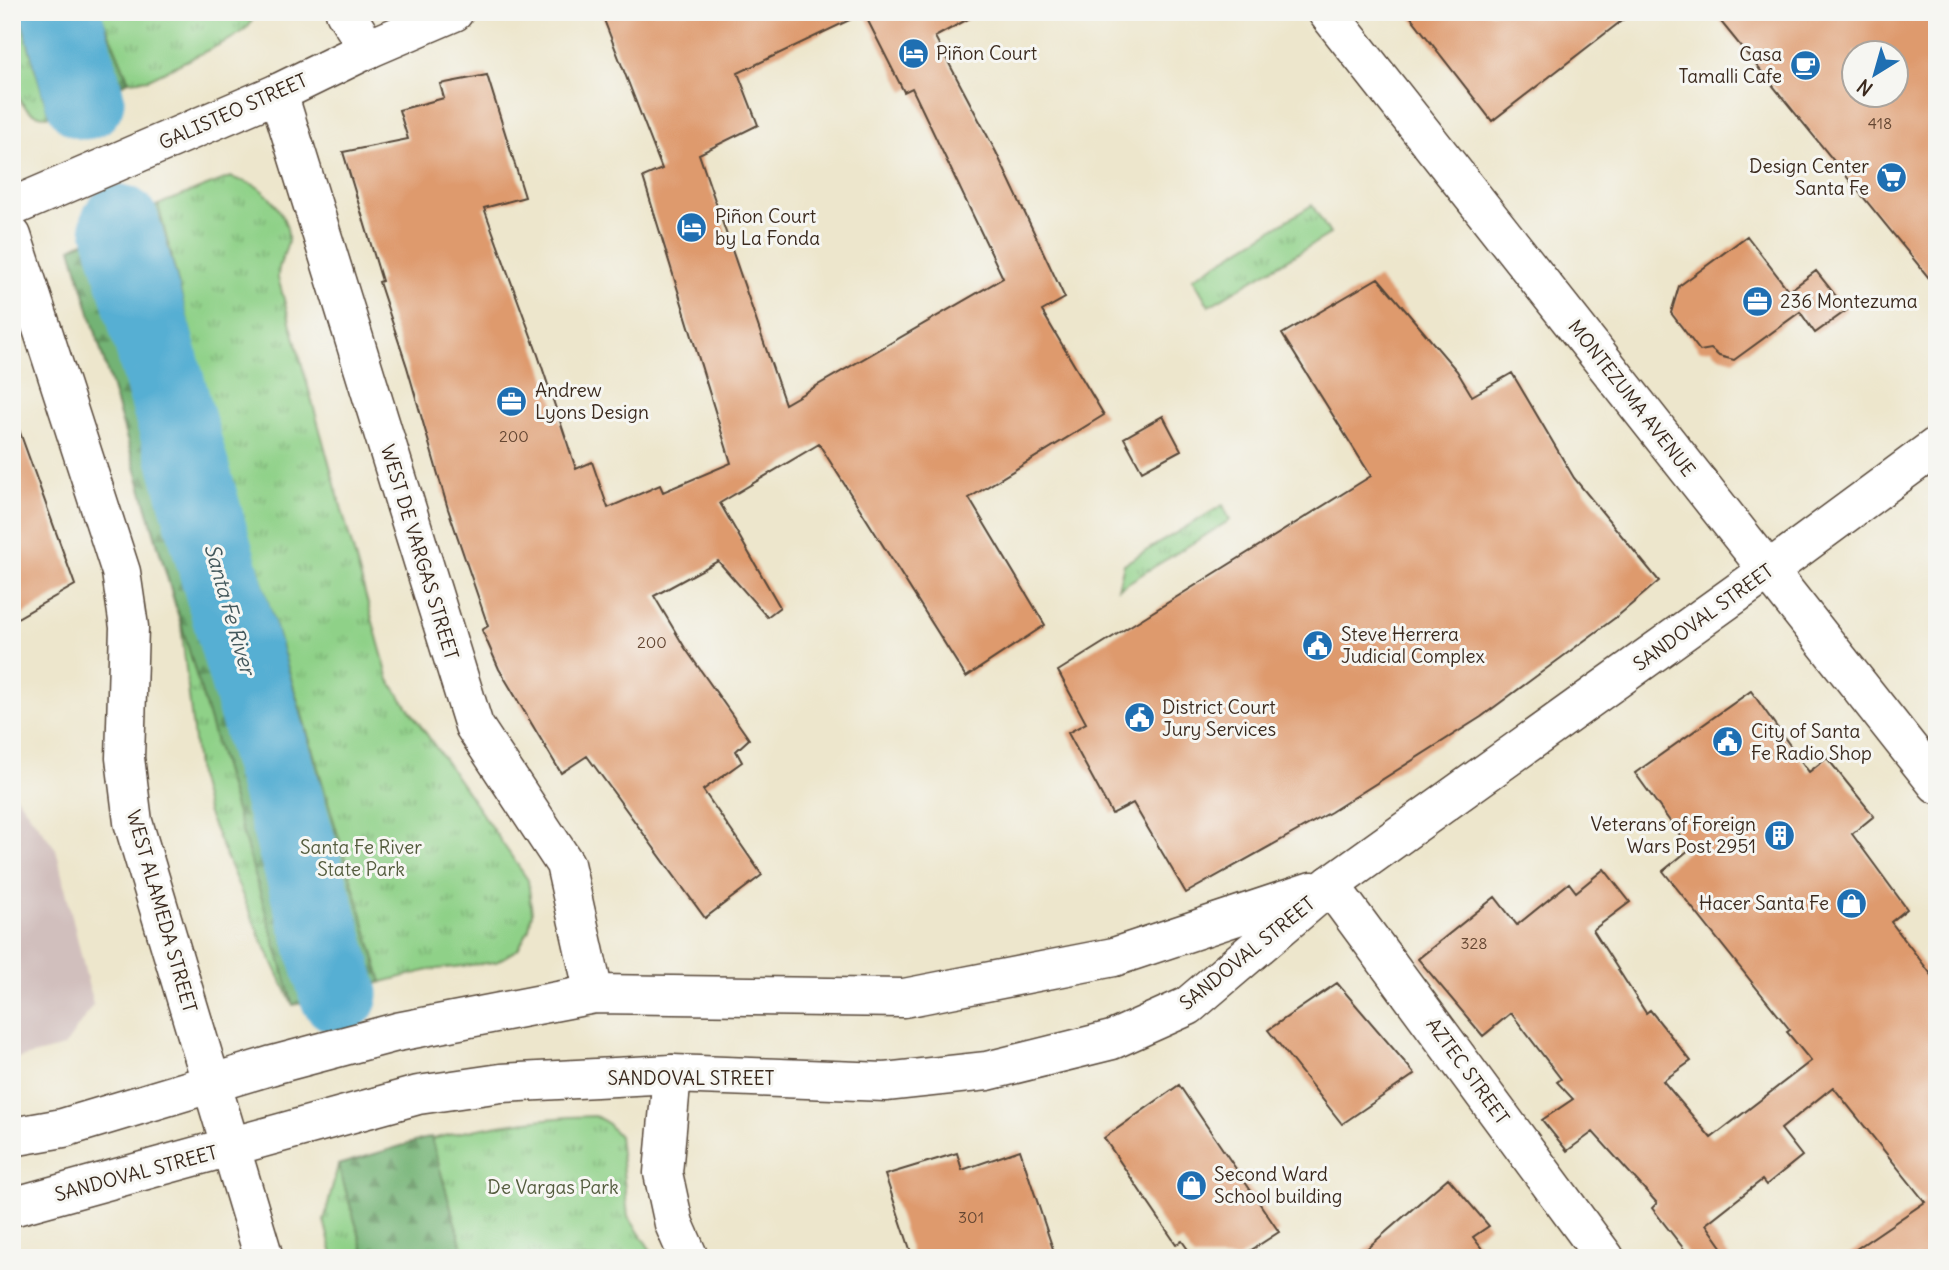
<svg xmlns="http://www.w3.org/2000/svg" width="1949" height="1270" font-family="Delius,sans-serif">
<style>
.industrial{fill:#d1bfbd}
.grass{fill:url(#grass-tufts);stroke:#657e53;stroke-width:2}
.forest{fill:url(#forest-firs);stroke:#576e49;stroke-width:2}
.lines{fill:none;stroke-linecap:round;stroke-linejoin:round}
.river{stroke:#56afd3;stroke-width:79}
.building{fill:#de9a6d;fill-rule:evenodd}
.minor-casing{stroke:#564638;stroke-width:41}
.tertiary-casing{stroke:#564638;stroke-width:41}
.minor{stroke:#fff;stroke-width:38}
.tertiary{stroke:#fff;stroke-width:38}
.labels{text-anchor:middle;dominant-baseline:central;stroke-width:6;stroke-linejoin:round;paint-order:stroke}
.number-label{font-size:16px;fill:#644632}
.poi-label{font-size:19px;fill:#3b2a1e;stroke:#f6f6f2;text-anchor:start}
.street-label{font-size:19px;fill:#3b2a1e;stroke:#f6f6f2}
.park-label{font-size:19px;fill:#545c3e;stroke:#f6f6f2}
.water-label{font-size:21px;font-style:italic;fill:#44595d;stroke:#f6f6f2}
</style>
<defs>
<pattern id="grass-tufts" width="24" height="20" patternUnits="userSpaceOnUse" patternTransform="scale(1.75)"><rect width="24" height="20" fill="#8fd188"/><path d="M3 7l-1-3M5 7V3M7 7l1-3M15 17l-1-3M17 17v-4M19 17l1-3" fill="none" stroke="#76aa6f"/></pattern>
<pattern id="forest-firs" width="22" height="20" patternUnits="userSpaceOnUse" patternTransform="scale(1.75)"><rect width="22" height="20" fill="#73b374"/><path d="M5 1l3.5 6h-7zM16 11l3.5 6h-7z" fill="#60925f"/></pattern>
</defs>
<rect width="100%" height="100%" fill="#f6f6f2"/>
<filter id="ink" filterUnits="userSpaceOnUse"><feTurbulence type="fractalNoise" baseFrequency=".0143" numOctaves="2"/><feDisplacementMap in="SourceGraphic" scale="14" xChannelSelector="R" yChannelSelector="G"/><feConvolveMatrix kernelMatrix="1 2 1 2 8 2 1 2 1" color-interpolation-filters="sRGB"/></filter>
<filter id="wash" filterUnits="userSpaceOnUse"><feTurbulence type="fractalNoise" baseFrequency=".00686" numOctaves="4" result="noise"/><feDisplacementMap in="SourceGraphic" scale="28" xChannelSelector="R" yChannelSelector="G"/><feGaussianBlur stdDeviation="1.57" result="paint"/><feColorMatrix in="noise" values="0 0 0 0 0 0 0 0 0 0 0 0 0 0 0 0 0 1.4 0 .05"/><feComposite in="paint" operator="in"/></filter>
<g filter="url(#wash)">
<rect width="100%" height="100%" fill="#ede6cc"/>
<!-- industrial -->
<path class="industrial" d="M12,791L56,849L93,1005L64,1047L12,1060Z"/>
<!-- grass -->
<path class="grass" d="M12,12H256L249,26L233,38L149,79L129,81L49,116C2,118 12,44 12,12Z
M230,177C238,180 248,182 256,186C272,196 290,221 288,241C286,254 277,264 278,278L389,680L528,880L532,913L529,929L518,949L496,962L429,970L293,1005L258,932L208,814L198,776L181,625L71,248L165,202Z
M1312,205L1330,234L1209,306L1193,278Z
M1223,505L1230,520L1118,589L1124,564Z
M595,1116L606,1122L619,1136L628,1216L656,1258H334L324,1221L338,1165C426,1139 502,1118 595,1116Z"/>
<!-- forest -->
<path class="forest" d="M19,12H100L129,81L49,116Z
M158,205L212,415L382,982L293,1005L71,248Z
M431,1137L465,1258H366L338,1165Z"/>
<g class="lines">
<!-- river -->
<path class="river" d="M61,12L85,100
M120,224L339,994"/>
</g>
<g id="blocks">
<!-- building -->
<path class="building" d="M601,12H981L935,37L996,152L1065,298L1042,311L1104,415L969,498L1045,625L966,677L819,444L720,503L780,607L767,617L718,561L654,596L685,648L749,739L736,751L742,762L703,790L762,875L705,918L587,756L561,773L499,669L482,630L488,626L448,509L407,367L379,282L382,281L343,152L408,139L399,110L444,98L440,84L487,75L525,197L484,208L538,355L576,469L592,462L608,508L660,485L663,492L731,463L643,177L662,169ZM864,13L904,92L912,88L1003,278L785,404L699,154L758,125L738,73Z
M1407,12H1633L1492,121Z
M1713,12H1937V288ZM1854,52H1896V94H1854Z
M1747,236L1789,291L1816,271L1847,310L1815,333L1800,312L1734,360L1719,356L1711,349L1700,351L1671,313L1679,286Z
M1378,278L1457,371L1472,396L1512,373L1574,478L1659,581L1619,615L1481,717L1331,812L1186,893L1133,803L1112,814L1068,733L1086,723L1058,671L1371,476L1282,334Z
M1163,416L1181,450L1142,471L1124,438Z
M17,424L75,585L12,621V425Z
M1751,691L1809,772L1827,758L1874,816L1852,834L1907,909L1891,922L1937,982V1258H1843L1925,1202L1833,1087L1781,1129L1802,1156L1766,1185L1762,1180L1706,1224L1730,1258H1691L1652,1208L1657,1203L1593,1132L1567,1151L1542,1120L1573,1099L1557,1082L1561,1079L1511,1013L1483,1036L1418,959L1495,897L1517,925L1569,883L1576,892L1604,869L1630,902L1593,930L1646,1013L1650,1010L1691,1061L1663,1081L1711,1138L1811,1061L1787,1032L1790,1030L1663,871L1690,849L1635,773Z
M1337,983L1415,1074L1342,1124L1268,1030Z
M1179,1085L1279,1232L1239,1258H1194L1182,1241L1176,1244L1104,1138Z
M1020,1150L1056,1258H913L885,1175L957,1153L962,1170Z
M1448,1178L1489,1226L1473,1237L1489,1258H1356Z"/>
</g>
</g>
<g filter="url(#ink)">
<use href="#blocks" fill-opacity="0" stroke="#564638" stroke-width="2"/>
<g class="lines">
<defs>
<path id="minor" d="M345,12L368,49
M278,93L474,726L565,864L594,994
M1330,885L1605,1258
M672,1074L663,1173L674,1224L689,1258"/>
<path id="tertiary" d="M1327,12L1937,784
M12,207L278,93L368,49L454,12
M12,236L121,572L129,627L125,758L133,822L264,1258
M12,1137L63,1128L273,1065L397,1032L594,994L904,998L1114,957L1312,891
M12,1207L418,1095L501,1083L672,1074L885,1082L987,1071L1112,1040L1188,1006L1330,885L1769,570L1937,446"/>
</defs>
<!-- minor casing -->
<use href="#minor" class="minor-casing"/>
<!-- tertiary casing -->
<use href="#tertiary" class="tertiary-casing"/>
<!-- minor -->
<use href="#minor" class="minor"/>
<!-- tertiary -->
<use href="#tertiary" class="tertiary"/>
</g>
</g>
<!-- icons -->
<defs>
<symbol id="hotel-disc" viewBox="-11 -11 22 22"><circle r="9.5" fill="#1f6fb2" stroke="#f6f6f2"/><path d="M-6-4.5h1.5V1H6V5H4.5V3h-9V5H-6ZM-4 0a1.8 1.8 0 1 1 3.6 0ZM.5 0V-2.5h3Q6-2.5 6 0Z" fill="#fff"/></symbol>
<symbol id="cafe-disc" viewBox="-11 -11 22 22"><circle r="9.5" fill="#1f6fb2" stroke="#f6f6f2"/><path d="M-5.5-4.5H6V0H3Q3 3.5 0 3.5H-2.5Q-5.5 3.5-5.5 0ZM3-3.2v2h1.7v-2ZM-6 4.5H4V6H-6Z" fill="#fff"/></symbol>
<symbol id="supermarket-disc" viewBox="-11 -11 22 22"><circle r="9.5" fill="#1f6fb2" stroke="#f6f6f2"/><path d="M-6-5.5h2.5l.6 2H6L4.5 2H-2.5L-4.4-4H-6ZM-1.5 3.2a1.3 1.3 0 1 0 .1 0ZM3 3.2a1.3 1.3 0 1 0 .1 0Z" fill="#fff"/></symbol>
<symbol id="office-disc" viewBox="-11 -11 22 22"><circle r="9.5" fill="#1f6fb2" stroke="#f6f6f2"/><path d="M-6-3h4V-5.5h4V-3h4V5H-6ZM-1-4.5V-3h2v-1.5ZM-6 0V1H6V0Z" fill="#fff"/></symbol>
<symbol id="civic-disc" viewBox="-11 -11 22 22"><circle r="9.5" fill="#1f6fb2" stroke="#f6f6f2"/><path d="M-.6-6.5H3V-4.5H.6V-3L4-1V1h2V6H-6V1h2V-1L-.6-3ZM-1.2 2.5V6h2.4V2.5Z" fill="#fff"/></symbol>
<symbol id="building-disc" viewBox="-11 -11 22 22"><circle r="9.5" fill="#1f6fb2" stroke="#f6f6f2"/><path d="M-4-6H4V6H1V3H-1V6H-4ZM-2.5-4.3h1.7v1.8h-1.7ZM.8-4.3h1.7v1.8H.8ZM-2.5-1h1.7V.8h-1.7ZM.8-1h1.7V.8H.8Z" fill="#fff"/></symbol>
<symbol id="shop-disc" viewBox="-11 -11 22 22"><circle r="9.5" fill="#1f6fb2" stroke="#f6f6f2"/><path d="M-5-2.5h2.3a2.7 3.5 0 0 1 5.4 0H5L5.5 6h-11ZM-1.5-2.5h3a1.5 2.3 0 0 0-3 0Z" fill="#fff"/></symbol>
</defs>
<g fill-rule="evenodd">
<use href="#hotel-disc" x="896" y="36" width="35" height="35"/>
<use href="#cafe-disc" x="1788" y="48" width="35" height="35"/>
<use href="#supermarket-disc" x="1874" y="160" width="35" height="35"/>
<use href="#hotel-disc" x="674" y="210" width="35" height="35"/>
<use href="#office-disc" x="1740" y="284" width="35" height="35"/>
<use href="#office-disc" x="494" y="384" width="35" height="35"/>
<use href="#civic-disc" x="1300" y="628" width="35" height="35"/>
<use href="#civic-disc" x="1122" y="700" width="35" height="35"/>
<use href="#civic-disc" x="1710" y="724" width="35" height="35"/>
<use href="#building-disc" x="1762" y="818" width="35" height="35"/>
<use href="#shop-disc" x="1834" y="886" width="35" height="35"/>
<use href="#shop-disc" x="1174" y="1168" width="35" height="35"/>
</g>
<g class="labels">
<!-- number labels -->
<g class="number-label">
<text x="1880" y="123">418</text>
<text x="514" y="436">200</text>
<text x="652" y="642">200</text>
<text x="1474" y="943">328</text>
<text x="971" y="1217">301</text>
</g>
<!-- poi labels -->
<g class="poi-label">
<text x="936" y="53">Piñon Court</text>
<text x="1782" y="54" text-anchor="end">Casa<tspan x="1782" dy="22">Tamalli Cafe</tspan></text>
<text x="1869" y="166" text-anchor="end">Design Center<tspan x="1869" dy="22">Santa Fe</tspan></text>
<text x="715" y="216">Piñon Court<tspan x="715" dy="22">by La Fonda</tspan></text>
<text x="1780" y="301">236 Montezuma</text>
<text x="535" y="390">Andrew<tspan x="535" dy="22">Lyons Design</tspan></text>
<text x="1341" y="634">Steve Herrera<tspan x="1341" dy="22">Judicial Complex</tspan></text>
<text x="1162" y="707">District Court<tspan x="1162" dy="22">Jury Services</tspan></text>
<text x="1751" y="731">City of Santa<tspan x="1751" dy="22">Fe Radio Shop</tspan></text>
<text x="1756" y="824" text-anchor="end">Veterans of Foreign<tspan x="1756" dy="22">Wars Post 2951</tspan></text>
<text x="1829" y="903" text-anchor="end">Hacer Santa Fe</text>
<text x="1214" y="1174">Second Ward<tspan x="1214" dy="22">School building</tspan></text>
</g>
<!-- street labels -->
<g class="street-label">
<text transform="translate(233 111) rotate(-24)">GALISTEO STREET</text>
<text transform="translate(1632 398) rotate(52)">MONTEZUMA AVENUE</text>
<text transform="translate(420 552) rotate(73)">WEST DE VARGAS STREET</text>
<text transform="translate(1703 617) rotate(-36)">SANDOVAL STREET</text>
<text transform="translate(162 911) rotate(74)">WEST ALAMEDA STREET</text>
<text transform="translate(1247 953) rotate(-39)">SANDOVAL STREET</text>
<text transform="translate(1468 1071) rotate(54)">AZTEC STREET</text>
<text x="691" y="1078">SANDOVAL STREET</text>
<text transform="translate(136 1173) rotate(-15)">SANDOVAL STREET</text>
</g>
<!-- park labels -->
<g class="park-label">
<text x="361" y="847">Santa Fe River<tspan x="361" dy="22">State Park</tspan></text>
<text x="553" y="1187">De Vargas Park</text>
</g>
<!-- water labels -->
<g class="water-label">
<text transform="translate(230 609) rotate(74)">Santa Fe River</text>
</g>
</g>
<!-- margin -->
<rect width="1949" height="1270" fill="none" stroke="#f6f6f2" stroke-width="42"/>
<!-- north arrow -->
<g transform="translate(1875 74) rotate(217)"><circle r="33" fill="#f6f6f2" stroke="#aba49d" stroke-width="2"/>
<path d="M0-5L12 26L0 18L-12 26Z" fill="#1f6fb2"/>
<text y="-10" font-size="19" font-weight="bold" text-anchor="middle" fill="#3b2a1e">N</text>
</g>
</svg>
